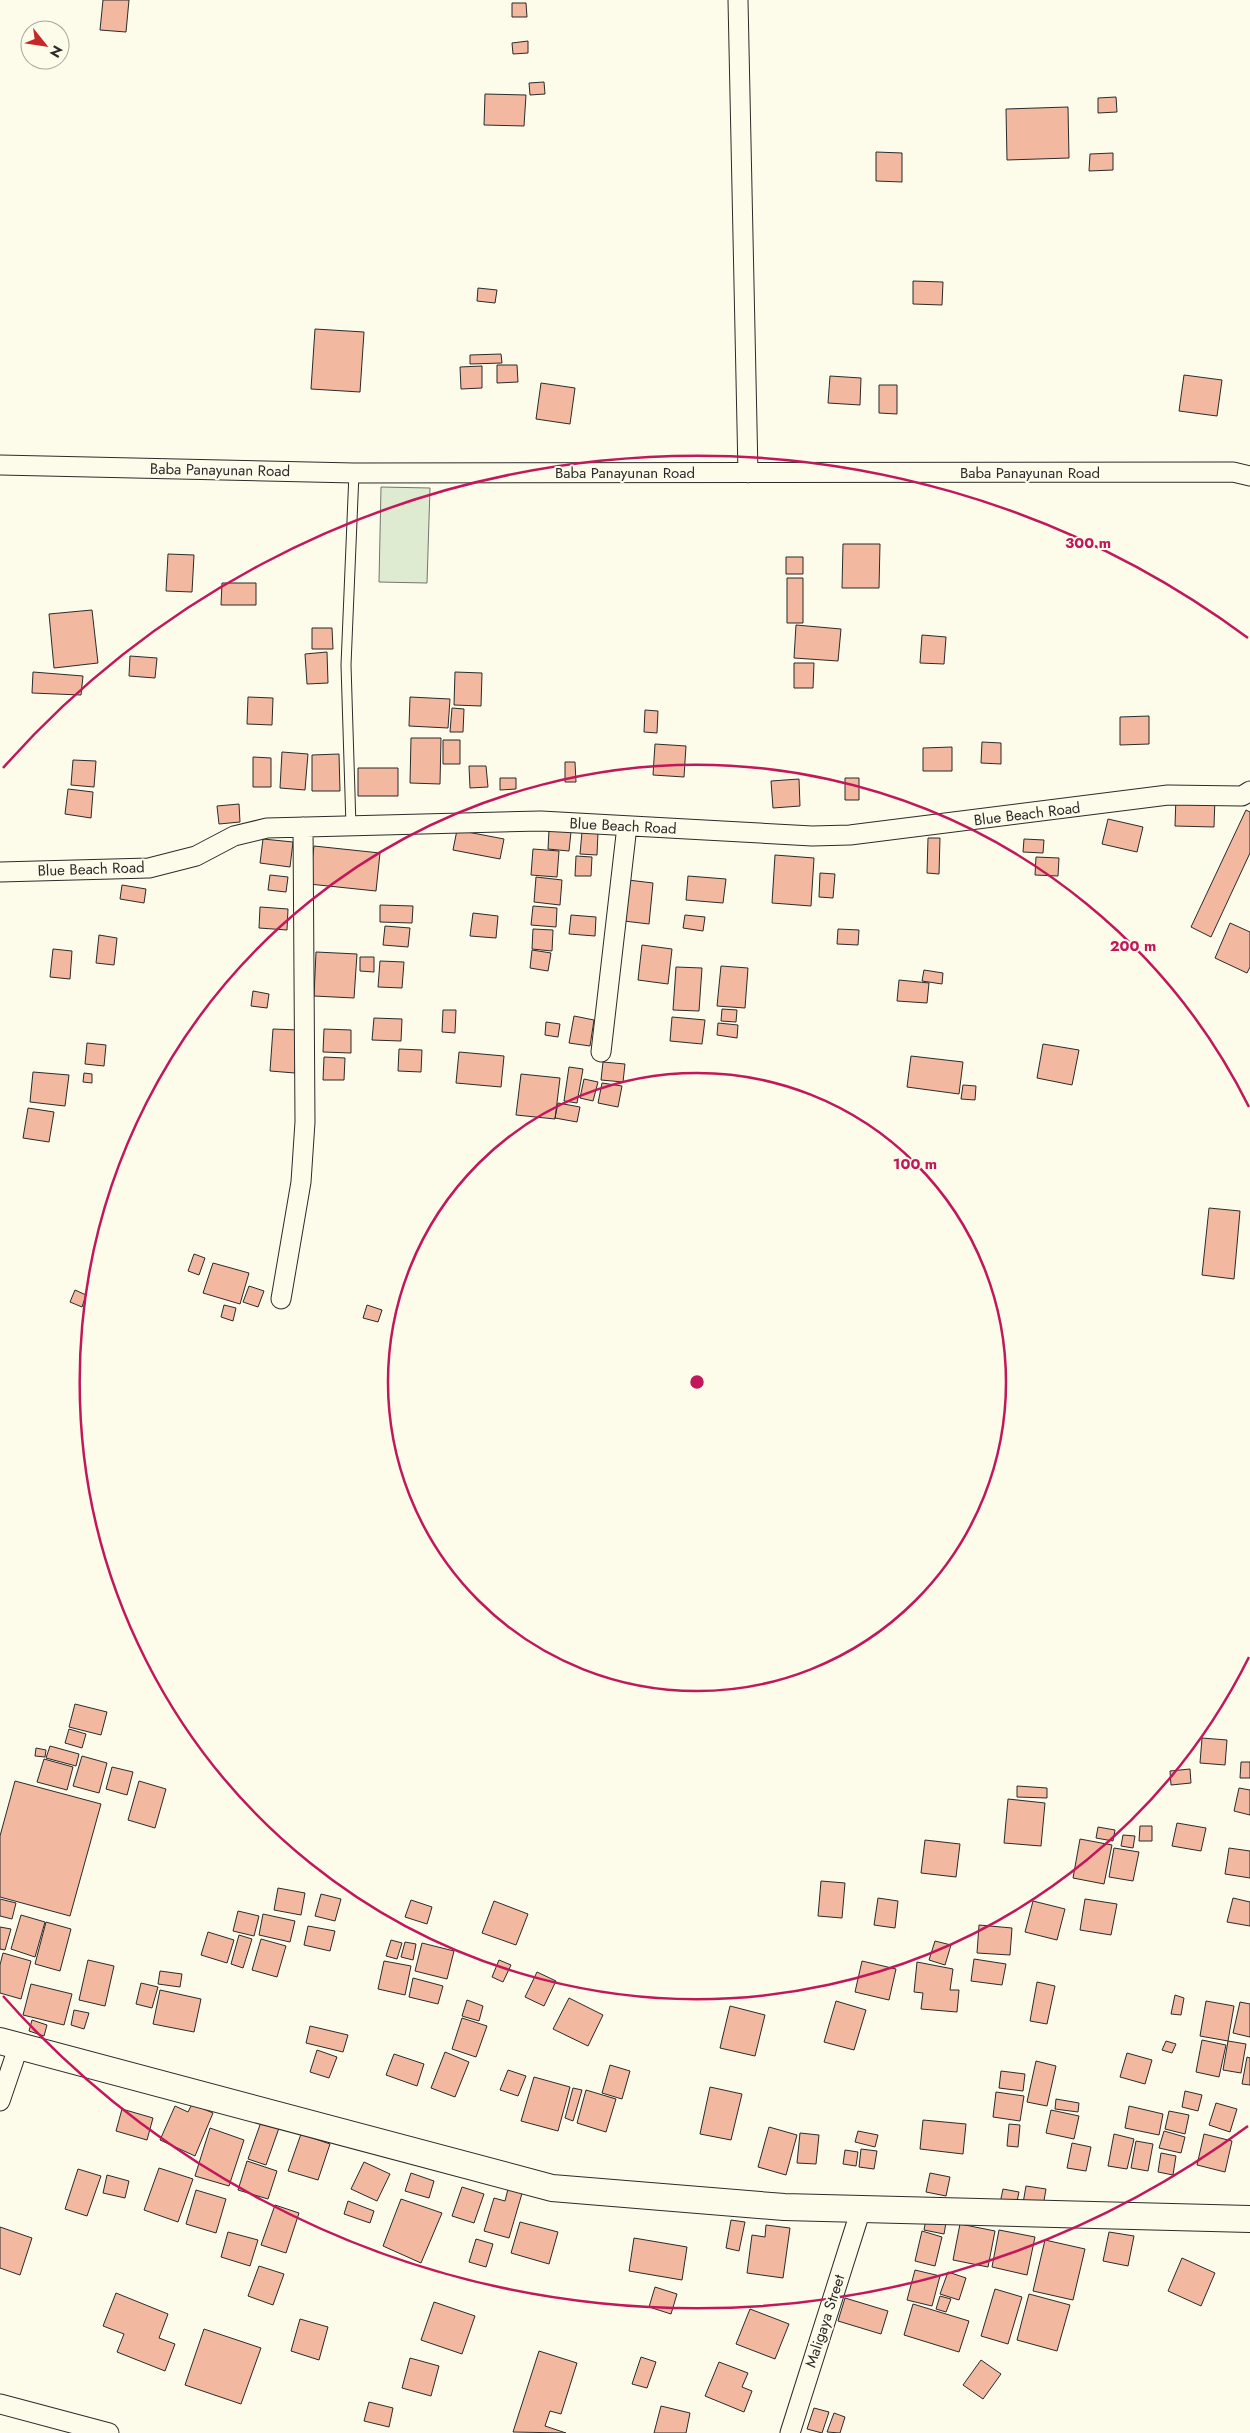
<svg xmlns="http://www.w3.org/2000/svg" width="1250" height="2433" font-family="Jost,sans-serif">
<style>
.green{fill:#deebd1;stroke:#74746e}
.building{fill:#f2b8a0;stroke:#2b2b2b}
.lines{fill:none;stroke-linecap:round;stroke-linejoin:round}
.lane-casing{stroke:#2b2b2b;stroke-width:11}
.street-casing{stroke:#2b2b2b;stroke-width:21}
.secondary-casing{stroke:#2b2b2b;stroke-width:28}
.lane{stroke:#fdfbea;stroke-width:9}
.street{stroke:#fdfbea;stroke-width:19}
.secondary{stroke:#fdfbea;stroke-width:26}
.ring{fill:none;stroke:#c2185b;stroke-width:2.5}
.labels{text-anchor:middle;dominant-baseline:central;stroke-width:4;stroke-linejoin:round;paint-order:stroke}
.street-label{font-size:15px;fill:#2b2b2b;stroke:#fdfbea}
.centre{fill:#c2185b;stroke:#fdfbea;stroke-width:2.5}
.ring-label{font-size:15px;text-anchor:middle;font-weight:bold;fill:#c2185b;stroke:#fdfbea;stroke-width:4;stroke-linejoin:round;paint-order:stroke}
</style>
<rect width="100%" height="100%" fill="#fdfbea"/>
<!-- green -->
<path class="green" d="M381,487L430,488L427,583L379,582Z"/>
<!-- building -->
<path class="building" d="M103,0H129L126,32L100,30Z
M512,3H526L527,17H512Z
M528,41V53L513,54L512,43Z
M544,82L545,94L530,95L529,83Z
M485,94L526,95L524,126L484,125Z
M1116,97L1117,112L1098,113V98Z
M1068,107L1069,158L1007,160L1006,109Z
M876,152L902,153V182L876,181Z
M1113,153V170L1089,171L1090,154Z
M913,281L943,282L942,305L913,304Z
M478,288L497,290L495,303L477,301Z
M315,329L364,332L360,392L311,389Z
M501,354L502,363L470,364V355Z
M497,365H517L518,382L497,383Z
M482,366V388L461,389L460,367Z
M1184,375L1222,380L1217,416L1179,411Z
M830,376L861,378L860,405L828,403Z
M541,383L575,388L570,424L536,419Z
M879,385H897V414L879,413Z
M843,544H880L879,588H842Z
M168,554L194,555L192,592L166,591Z
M786,557H803V574H786Z
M787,578H803V623H787Z
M222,583H256V605H221Z
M92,610L98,663L54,668L49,614Z
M796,625L841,629L838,661L794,658Z
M312,628H332L333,649H312Z
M922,635L946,637L944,664L920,663Z
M327,652L328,683L307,684L305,654Z
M130,656L157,658L155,678L129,676Z
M794,663H814L813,688H794Z
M33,672L83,676L81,695L32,693Z
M455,672L482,673L481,706L454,705Z
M248,697L273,698L272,725L247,724Z
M410,697L450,699L448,728L409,726Z
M452,708L464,709L463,732H450Z
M645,710L658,711L657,733L644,732Z
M1149,716V744L1120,745V717Z
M411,738H441L440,784L410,783Z
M443,740H460V764H443Z
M982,742L1001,743V764L981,763Z
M655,744L686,746L684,777L653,775Z
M952,747V771H923V748Z
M282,752L308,754L305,790L280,788Z
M339,754L340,791H312V755Z
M253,757L271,758V787H253Z
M73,760L96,761L94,787L71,785Z
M565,762H575L576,782H565Z
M469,766H486L488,787L470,788Z
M358,768H398V796H358Z
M500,778H516V789L500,790Z
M845,778H859V800H845Z
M799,779L800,806L773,808L771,781Z
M68,789L93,792L91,818L65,814Z
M1176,796L1215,797L1214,827L1175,826Z
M239,804L240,822L219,824L217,806Z
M1246,810L1250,812V853L1211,937L1191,927Z
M1108,819L1143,827L1137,852L1102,844Z
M457,830L504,839L500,859L453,850Z
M549,830L571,832L569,851L548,849Z
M582,832H598L597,855L580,854Z
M928,838H940L939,874L927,873Z
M263,839L293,842L290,867L260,863Z
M1024,839L1044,840L1043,853L1023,852Z
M314,846L380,853L376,891L309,884Z
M533,849L559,851L557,877L531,875Z
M775,855L814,858L811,906L772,903Z
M576,856L592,857L591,876H575Z
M1036,857L1059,858L1058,876L1035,875Z
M820,873L835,874L833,898L819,897Z
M270,875L288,877L286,892L268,890Z
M688,876L726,879L723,903L686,900Z
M536,877L562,880L560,905L534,902Z
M628,880L653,883L649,924L624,921Z
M122,885L146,889L144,903L120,899Z
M380,905L413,906L412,923L380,922Z
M533,906L557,908L556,927L531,925Z
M260,907L288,909L287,930L259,928Z
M473,913L498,916L496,938L470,936Z
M571,915L596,917L595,936L569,934Z
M685,915L705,917L703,931L683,928Z
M1230,923L1250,932V967L1247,973L1215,958Z
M385,926L410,928L408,947L383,945Z
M533,929L553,930L552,951L532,949Z
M838,929L859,930L858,945L837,944Z
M99,935L117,938L114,965L96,963Z
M642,945L672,949L668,984L638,980Z
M53,949L72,951L70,979L50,977Z
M532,950L551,953L548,971L530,968Z
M316,952L357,954L354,998L314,996Z
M360,957H374V972L360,971Z
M380,961L404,962L402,988L378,987Z
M721,966L748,968L745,1008L717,1006Z
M676,967L702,968L699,1011L673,1010Z
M924,970L943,973L942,984L922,981Z
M899,980L929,983L927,1003L897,1001Z
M253,991L269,994L267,1008L251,1006Z
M722,1009L737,1010L736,1022L721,1021Z
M443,1010H456L455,1033L442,1032Z
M574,1016L594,1020L590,1046L569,1043Z
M672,1017L705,1020L702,1044L670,1041Z
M374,1018L402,1019L401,1041L372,1040Z
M546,1022L560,1024L558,1037L545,1035Z
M718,1023L738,1025L737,1038L717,1035Z
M273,1029L298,1030L295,1073L270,1071Z
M324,1029L351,1030V1053L323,1052Z
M87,1043L106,1045L104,1066L85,1064Z
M1043,1044L1079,1050L1072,1085L1037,1078Z
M399,1049L422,1050L421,1072L398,1071Z
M459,1052L504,1056L501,1087L456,1083Z
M911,1056L963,1062L959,1094L907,1087Z
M324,1057L345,1058L344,1080H323Z
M603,1062L625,1064L623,1082L601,1080Z
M569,1067L583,1069L577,1103L564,1101Z
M33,1072L69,1075L65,1106L30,1102Z
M84,1073L92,1074V1083L83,1082Z
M521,1074L560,1078L555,1119L516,1115Z
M584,1079L598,1082L593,1101L580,1098Z
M602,1083L622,1086L618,1107L598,1103Z
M963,1085L976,1086L975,1100L961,1099Z
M558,1103L580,1107L577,1122L555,1118Z
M28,1108L54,1112L49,1142L23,1138Z
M1209,1208L1240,1211L1234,1279L1202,1275Z
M194,1254L205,1258L199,1275L188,1271Z
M213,1263L249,1273L240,1304L203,1293Z
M249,1286L264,1291L258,1307L243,1302Z
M75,1290L86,1295L82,1307L70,1302Z
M224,1305L236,1308L233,1321L221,1317Z
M367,1305L382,1310L378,1322L363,1318Z
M75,1704L107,1712L101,1735L69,1727Z
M69,1729L86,1734L82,1748L65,1743Z
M1202,1738L1227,1740L1225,1765L1200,1763Z
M50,1746L79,1754L76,1766L46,1758Z
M36,1748L46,1750L45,1757L35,1756Z
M82,1756L107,1763L99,1793L73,1786Z
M44,1759L73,1767L67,1790L37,1782Z
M1241,1762H1250V1778H1240Z
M112,1767L133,1772L127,1795L106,1789Z
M1190,1769L1191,1783L1171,1785L1170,1771Z
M15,1781L101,1804L70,1916L0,1897V1836Z
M139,1781L166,1789L155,1828L128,1820Z
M1017,1786L1047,1788V1798L1017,1797Z
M1239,1788L1250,1790V1815L1234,1811Z
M1008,1799L1045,1803L1041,1846L1004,1843Z
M1177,1823L1206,1828L1201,1851L1172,1846Z
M1140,1826H1152V1841H1139Z
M1098,1827L1115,1830L1113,1841L1096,1838Z
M1123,1835L1135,1836L1133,1848L1121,1846Z
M1080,1839L1112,1845L1104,1884L1073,1878Z
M925,1840L960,1844L956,1877L921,1873Z
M1114,1848L1139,1852L1133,1881L1109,1877Z
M1229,1848L1250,1851V1878L1225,1874Z
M821,1881L845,1883L842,1918L818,1916Z
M278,1888L305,1893L301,1915L274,1910Z
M321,1894L341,1899L335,1921L315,1916Z
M878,1898L898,1901L895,1928L874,1925Z
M1233,1898L1250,1902V1926L1227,1922Z
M0,1899L16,1903L12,1919L0,1916Z
M1085,1899L1117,1904L1111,1935L1080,1930Z
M411,1900L432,1907L427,1924L405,1917Z
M494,1901L528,1914L516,1945L482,1933Z
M1033,1901L1065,1909L1057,1940L1025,1932Z
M238,1911L259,1916L254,1936L233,1931Z
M263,1914L295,1921L290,1942L259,1935Z
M21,1915L45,1922L35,1957L11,1949Z
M46,1922L71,1929L60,1971L35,1964Z
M979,1925L1012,1928L1010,1955L977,1953Z
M308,1926L335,1931L330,1951L304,1945Z
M0,1927L11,1929L5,1950L0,1949Z
M208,1932L234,1940L227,1963L201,1955Z
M239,1935L252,1939L243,1968L231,1964Z
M261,1939L286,1946L277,1977L252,1970Z
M391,1940L402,1943L397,1959L386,1956Z
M935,1941L951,1945L945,1965L929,1960Z
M405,1942L416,1944L413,1960L401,1957Z
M422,1943L454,1951L447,1979L415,1971Z
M3,1953L31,1961L21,1999L0,1993V1965Z
M974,1959L1006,1964L1002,1985L971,1981Z
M88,1960L114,1966L105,2006L79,2000Z
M499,1960L511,1965L503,1982L492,1977Z
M384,1961L411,1966L405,1995L378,1989Z
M862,1961L896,1969L889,2000L855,1992Z
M917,1962L953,1969L950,1990H959L957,2012L921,2009L923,1993L914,1992Z
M160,1971L182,1974L180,1987L158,1984Z
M537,1972L556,1981L544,2006L525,1997Z
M413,1978L443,1986L438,2004L409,1997Z
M1037,1982L1055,1986L1047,2024L1030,2021Z
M141,1983L158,1987L152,2008L136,2004Z
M31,1984L72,1994L64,2025L23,2015Z
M160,1990L201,1999L194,2032L153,2024Z
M1175,1995L1184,1998L1181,2015L1171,2014Z
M569,1998L603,2015L588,2046L553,2029Z
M467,2000L483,2006L479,2021L462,2016Z
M836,2001L866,2010L854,2050L824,2042Z
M1206,2001L1234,2006L1228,2041L1200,2036Z
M1240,2002L1250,2004V2037L1233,2033Z
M730,2006L765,2015L755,2056L720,2048Z
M74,2010L89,2013L84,2029L71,2025Z
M462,2018L487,2026L476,2057L452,2049Z
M32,2020L47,2025L44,2036L29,2031Z
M310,2026L348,2035L343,2052L306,2043Z
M1202,2040L1226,2045L1219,2077L1196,2072Z
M1166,2041L1176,2044L1172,2053L1162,2050Z
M1228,2041L1246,2044L1241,2073L1223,2070Z
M317,2050L337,2057L329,2078L310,2072Z
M445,2052L469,2062L455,2097L431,2088Z
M1127,2053L1152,2060L1145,2084L1120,2077Z
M394,2054L424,2064L417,2086L386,2075Z
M1247,2057L1250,2058V2085L1242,2084Z
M1036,2061L1056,2066L1047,2106L1027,2102Z
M610,2065L630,2071L622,2099L602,2093Z
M508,2070L526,2076L518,2096L500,2090Z
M1001,2071L1025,2074L1023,2091L999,2088Z
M534,2077L570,2087L558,2131L521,2121Z
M710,2087L742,2094L731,2140L700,2134Z
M573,2088L582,2090L573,2121L565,2118Z
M586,2090L616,2099L606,2132L577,2123Z
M1185,2091L1202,2095L1198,2111L1182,2107Z
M996,2092L1024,2096L1020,2121L993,2117Z
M1056,2099L1079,2103L1078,2112L1055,2109Z
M1216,2103L1237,2109L1230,2132L1209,2125Z
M192,2104L213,2113L195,2156L160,2140L175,2106L188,2112Z
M1129,2106L1163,2114L1159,2135L1125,2128Z
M122,2109L153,2118L147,2140L116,2131Z
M1051,2110L1079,2116L1074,2139L1046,2133Z
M1169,2111L1189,2115L1185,2134L1165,2129Z
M923,2120L966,2124L963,2154L920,2149Z
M261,2122L279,2128L266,2165L248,2159Z
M1009,2124L1020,2125L1018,2147L1007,2146Z
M769,2127L797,2135L786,2175L758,2167Z
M210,2128L244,2140L229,2186L195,2176Z
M858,2131L878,2135L875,2147L855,2142Z
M1164,2131L1185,2137L1181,2153L1159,2148Z
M800,2133L819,2135L816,2164L797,2163Z
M301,2134L330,2144L318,2180L288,2171Z
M1114,2134L1134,2139L1127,2169L1108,2166Z
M1204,2134L1232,2141L1225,2172L1197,2165Z
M1136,2141L1153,2144L1148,2171L1131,2168Z
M1072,2143L1091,2147L1086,2171L1067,2168Z
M861,2149L877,2151L874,2169L859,2167Z
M845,2150L858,2152L856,2166L843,2164Z
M1161,2153L1176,2156L1173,2175L1158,2172Z
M247,2161L277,2171L268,2199L238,2190Z
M364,2162L390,2174L377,2201L351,2189Z
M159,2168L193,2179L178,2222L144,2210Z
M78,2169L101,2176L87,2216L65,2209Z
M411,2173L434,2181L429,2198L405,2191Z
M930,2173L950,2177L946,2196L926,2192Z
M107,2175L129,2181L125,2198L103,2193Z
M509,2185L523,2190L509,2238L484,2231L494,2198L505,2201Z
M1026,2186L1046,2189L1042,2212L1022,2209Z
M462,2187L484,2194L474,2223L452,2216Z
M1003,2189L1019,2192L1015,2211L999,2208Z
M196,2190L226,2199L216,2233L186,2224Z
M401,2199L442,2213L421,2263L383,2246Z
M348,2201L374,2211L370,2223L344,2214Z
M275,2205L299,2213L286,2253L261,2245Z
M926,2219L946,2223L944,2234L924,2230Z
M731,2220L745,2222L739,2251L726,2248Z
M520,2222L558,2232L549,2264L511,2253Z
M960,2224L995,2231L988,2267L953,2260Z
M766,2225L790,2228L783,2278L747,2273L752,2235L765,2237Z
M0,2227L32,2238L20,2275L0,2268Z
M999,2230L1035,2237L1027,2275L992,2267Z
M922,2231L942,2237L935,2266L915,2261Z
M228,2232L258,2240L250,2266L221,2257Z
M1109,2232L1134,2236L1128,2266L1103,2261Z
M634,2238L687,2247L682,2280L629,2271Z
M476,2239L493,2244L486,2267L469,2262Z
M1045,2240L1085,2249L1073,2300L1033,2291Z
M1182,2258L1215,2273L1201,2306L1168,2291Z
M259,2266L284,2274L273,2305L248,2296Z
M915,2270L940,2276L932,2306L907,2300Z
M948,2272L966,2278L959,2300L940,2294Z
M655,2287L677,2294L671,2314L649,2307Z
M995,2289L1022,2297L1008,2344L981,2336Z
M116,2293L168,2314L159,2338L175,2344L165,2371L117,2352L124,2334L103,2326Z
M1029,2294L1070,2305L1057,2351L1017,2340Z
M940,2296L951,2299L946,2312L936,2309Z
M845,2298L888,2311L881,2334L838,2321Z
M434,2302L475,2316L462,2354L421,2340Z
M913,2304L969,2321L959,2352L904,2335Z
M750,2309L789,2324L775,2359L736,2344Z
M300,2319L328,2327L319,2360L291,2351Z
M204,2329L261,2348L241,2404L185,2385Z
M539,2351L577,2363L561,2414L550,2411L545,2426L566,2433L513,2432Z
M641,2357L656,2362L647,2388L632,2384Z
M410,2358L439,2366L431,2396L402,2388Z
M981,2360L1001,2374L983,2399L963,2385Z
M719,2362L748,2373L742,2387L752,2391L744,2412L705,2396Z
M369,2402L393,2408L389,2427L364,2421Z
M661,2406L690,2413L686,2433H654Z
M814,2408L829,2412L822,2433L807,2429Z
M834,2413L845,2417L840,2433L827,2432Z"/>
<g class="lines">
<defs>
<path id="lane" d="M351,826L346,665L354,473"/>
<path id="street" d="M738,0L748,473
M0,465L354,473L1233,472L1250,476
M0,872L149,868L196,856L234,836L267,828L541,821L812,836L850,835L1168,795L1242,796L1250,791
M601,1052L627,826
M281,1299L301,1182L305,1122L303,827
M0,2101L19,2045
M0,2404L109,2433
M790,2433L861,2209"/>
<path id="secondary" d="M0,2041L552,2188L784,2207L1250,2219"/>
</defs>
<!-- lane casing -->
<use href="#lane" class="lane-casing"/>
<!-- street casing -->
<use href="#street" class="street-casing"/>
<!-- secondary casing -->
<use href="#secondary" class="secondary-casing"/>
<!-- lane -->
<use href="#lane" class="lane"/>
<!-- street -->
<use href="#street" class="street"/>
<!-- secondary -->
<use href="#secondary" class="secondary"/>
</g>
<!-- distance rings -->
<g class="ring">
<circle cx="697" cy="1382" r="309"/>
<path d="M1249 1657A617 617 0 1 1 1249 1107"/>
<path d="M1248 2126A926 926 0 0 1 3 1996M3 768A926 926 0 0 1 1248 638"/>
</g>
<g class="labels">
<!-- street labels -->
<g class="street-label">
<text transform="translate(220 470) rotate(1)">Baba Panayunan Road</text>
<text x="625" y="473">Baba Panayunan Road</text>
<text x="1030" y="473">Baba Panayunan Road</text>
<text transform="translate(1027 814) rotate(-7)">Blue Beach Road</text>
<text transform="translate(623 826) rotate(3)">Blue Beach Road</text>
<text transform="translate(91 869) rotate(-2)">Blue Beach Road</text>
<text transform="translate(825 2321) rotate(-72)">Maligaya Street</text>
</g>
</g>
<circle cx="697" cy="1382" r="8" class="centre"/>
<g class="ring-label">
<text x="1088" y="548">300 m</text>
<text x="1133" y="951">200 m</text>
<text x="915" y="1169">100 m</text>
</g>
<!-- north arrow -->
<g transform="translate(45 45) rotate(120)"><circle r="24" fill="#fdfbea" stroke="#a9a89e"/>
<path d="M0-4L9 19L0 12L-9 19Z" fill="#c62828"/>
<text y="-8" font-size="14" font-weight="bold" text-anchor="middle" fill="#2b2b2b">N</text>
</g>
</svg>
